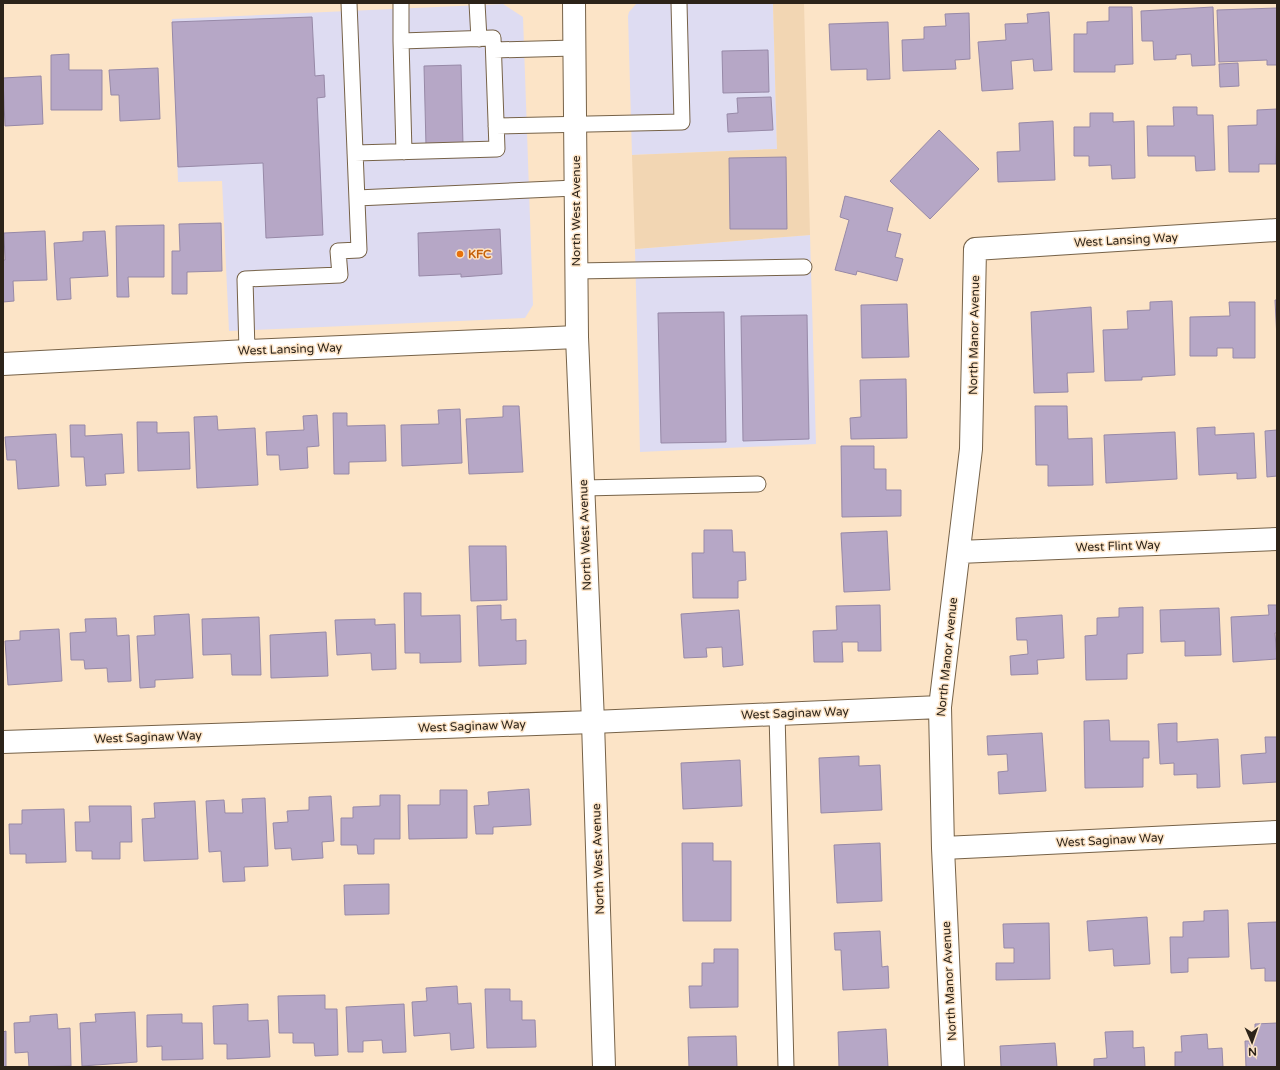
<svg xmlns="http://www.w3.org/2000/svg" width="1280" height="1070" font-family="'Varela Round',sans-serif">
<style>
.commercial{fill:#dedcf2}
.built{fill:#f2d6b3}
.building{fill:#b6a7c6;stroke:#9789a7}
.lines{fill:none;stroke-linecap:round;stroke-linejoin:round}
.lane-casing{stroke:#766248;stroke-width:17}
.street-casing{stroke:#766248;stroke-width:24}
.secondary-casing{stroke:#766248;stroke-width:24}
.lane{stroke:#fff;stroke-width:15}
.street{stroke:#fff;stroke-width:22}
.secondary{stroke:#fff;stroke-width:22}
.food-dot{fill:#e8710a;stroke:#fce4c7;stroke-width:1.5}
.labels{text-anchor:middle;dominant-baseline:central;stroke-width:3;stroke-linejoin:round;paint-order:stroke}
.street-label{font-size:12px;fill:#2c2319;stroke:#fce4c7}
.food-label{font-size:12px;font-weight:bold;fill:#c56008;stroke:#fce4c7;text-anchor:start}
</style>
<rect width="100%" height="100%" fill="#fce4c7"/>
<!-- commercial -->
<path class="commercial" d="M637,3H773L777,149L632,155L628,16L629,12Z
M503,4L523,17L533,305L525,318L229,331L222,181L178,182L172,19Z
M810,235L816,444L640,452L635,249Z"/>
<!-- built -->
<path class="built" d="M773,3H804L810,235L635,249L632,155L777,149Z"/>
<!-- building -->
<path class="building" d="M1109,7H1132L1133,64L1115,65V72H1074V34H1087V22L1109,21Z
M1213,7L1215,65L1192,66L1191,54L1176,55V59L1154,60L1153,41H1142L1141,11Z
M1277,8V65H1267V60L1219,62L1217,10Z
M1049,12L1052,70L1034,71L1033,59L1011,61L1013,89L982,91L978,42L1006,40L1005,24L1028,23L1027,14Z
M969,13L970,59L955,60L956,69L903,71L902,40L924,39V27L946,26L945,14Z
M312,17L315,76L324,75L325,97L317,98L323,235L266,238L263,163L178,167L172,22Z
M888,22L890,79L867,80V69L831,70L829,24Z
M768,50L769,92L723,93L722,51Z
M69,54V70H102V110H51V55Z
M1238,63L1239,86L1220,87L1219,64Z
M461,65L463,145L426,146L424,66Z
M158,68L160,119L120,121L119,95H111L109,70Z
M41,76L43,124L5,126L3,78Z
M771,97L773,130L728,132L727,114L738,113L737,98Z
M1173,107H1197V115H1213L1215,170L1196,171L1195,156H1148L1147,126H1174Z
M1277,109L1276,164H1259V172H1229L1228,126L1257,125V110Z
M1090,113H1113V122L1134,121L1135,178L1112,179L1111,165L1089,166V156H1074V127H1090Z
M1053,121L1055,180L998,182L997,152L1020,151L1019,123Z
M939,130L979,169L930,219L890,181Z
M786,157L787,229H730L729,158Z
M845,196L893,208L887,231L901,234L895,257L903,259L897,281L857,271L856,275L835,270L849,220L840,217Z
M221,223L222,271L187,272V294H172V251H180L179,224Z
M164,225V277H128L129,297H117L116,226Z
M500,229L502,274L461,277V274L419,276L418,233Z
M45,231L47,280L13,281L14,301L3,302V260H5L4,233Z
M105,231L108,276L70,278L71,299L57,300L54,243L83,241V232Z
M1275,300H1277V339Z
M1172,301L1175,375L1142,377V380L1105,381L1103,330L1128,329L1127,311L1150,310V302Z
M1229,302H1255V358H1233V348H1217V356H1190V317L1230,316Z
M907,304L909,357L862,358L861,305Z
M1091,307L1094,372L1067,373L1068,392L1034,393L1031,312Z
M724,312L726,442L661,443L658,313Z
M807,315L809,439L743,441L741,316Z
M906,379L907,438L851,439L850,418L861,417L860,380Z
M503,406H519L523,472L469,474L466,419L503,417Z
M1035,406H1067L1068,439L1092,438L1093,485L1048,486V465H1036Z
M460,409L462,463L402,466L401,425L439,424L438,410Z
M333,413H347V426L385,425L386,461L349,462V474H334Z
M317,415L319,446L307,447L308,468L280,470L279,455H267L266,432L304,430L303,416Z
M217,416L218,430L255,428L258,485L197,488L194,417Z
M137,422H157V433L189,432L190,469L138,471Z
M70,425H85V436L122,434L124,473L105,474L106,485L86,486L84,457H71Z
M1215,427V435L1254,433L1256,478L1237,479V473L1199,475L1197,428Z
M1277,430V476L1267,477L1265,431Z
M1175,432L1177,479L1106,483L1104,435Z
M56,434L59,486L18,489L16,460H7L5,437Z
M841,446H874V469H886V490H901V516L842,517Z
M704,530H732L733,552H745L746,580L738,581V598H693L692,553H704Z
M887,531L890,590L844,592L841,533Z
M469,546H506L507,600L471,601Z
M404,593H421V616L460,615L461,662L420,663V653H405Z
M501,605V620L516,619V641L526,640V664L479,666L477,606Z
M880,605L881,651H858V642H842L843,662H814L813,631L837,630L836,606Z
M1268,605H1277V633H1275L1277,659L1233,662L1231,617L1269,615Z
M1143,607V653L1127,654V679L1086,680L1085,636L1097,635V618L1119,617V608Z
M1219,608L1221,655L1185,656V641L1161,642L1160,610Z
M739,610L743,665L723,667L722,647L706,648L707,657L684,658L681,614Z
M189,614L193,678L155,680V687L140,688L137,636L155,635L154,616Z
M1062,615L1064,658L1037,660L1038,674L1011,675L1010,656L1028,654L1027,640H1017L1016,618Z
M259,617L261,675H232L231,654L203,655L202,619Z
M116,618L117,636L129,635L131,681L108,682L107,668L85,669L84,660H71L70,633L86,632L85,619Z
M375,619V625L395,624L396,669L372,670L371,653L337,655L335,620Z
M59,629L62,681L8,685L5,641L20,640V631Z
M326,632L328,676L271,678L270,635Z
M1109,720L1110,741H1149V758H1143V787L1085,788L1084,721Z
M1177,723V742L1218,739L1220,787L1197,788V774L1174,775V763L1160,764L1158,724Z
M1042,733L1046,791L999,794L998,772L1008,771L1007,754L988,755L987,736Z
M1265,737H1277V782L1243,784L1241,755L1266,753Z
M859,756V766L880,765L882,810L821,813L819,758Z
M740,760L742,806L683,809L681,763Z
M529,789L531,825L493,827V834H476L474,806L489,805L488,792Z
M440,790H467V838L409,839L408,805H440Z
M380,795H400V839H374V854H358L357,845H341V818H353V807L380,806Z
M331,796L334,841L322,842L323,858L292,860L291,848L275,849L273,823L288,822L287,811L309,810V797Z
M265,798L268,866L244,867L245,881L223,882L221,851L209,852L206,801L224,800L225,813H243L242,799Z
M195,801L198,859L144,861L142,819L155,818L154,803Z
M89,806H131L132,842H120V859H92V851H76L75,822H90Z
M64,809L66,862L26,863V854H10L9,824H22V810Z
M682,843H713V861H731V921H683Z
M880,843L882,901L837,903L834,845Z
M389,884V914L345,915L344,885Z
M1228,910L1229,957L1188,958V972L1171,973L1170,937H1183V922L1204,921V911Z
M1147,917L1150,964L1114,966L1113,949L1089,951L1087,921Z
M1277,922V981H1265V968L1251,969L1248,923Z
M1049,923L1050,979L996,980V963H1014V948H1004L1003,924Z
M880,931L882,967L888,966L889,988L843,990L841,950H835L834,933Z
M714,949H738V1007L690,1008L689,986H702V963H714Z
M457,986L458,1004L471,1003L474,1048L451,1050L450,1033L414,1036L412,1002L427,1001L426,988Z
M485,989H510V1001H522V1020H535L536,1047L487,1048Z
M325,995V1009H337L338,1055L315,1056L314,1043H293V1033H279L278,996Z
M248,1004V1021L268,1020L270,1057L227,1059V1044H214L213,1006Z
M404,1004L406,1052L383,1053L382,1040L363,1041V1052H348L346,1007Z
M135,1012L137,1062L82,1066L80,1023L96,1022L95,1014Z
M57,1014L58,1029L70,1028L71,1066L29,1067L28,1052L15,1053L14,1023L30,1022V1016Z
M182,1014V1023H202L203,1059L162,1060V1046L147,1047V1015Z
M1277,1023V1067H1246L1245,1041H1255V1024Z
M886,1029L888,1067H839L838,1032Z
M6,1031V1067H3V1032Z
M1133,1031V1048L1144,1047L1145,1067H1094V1059L1107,1058L1105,1032Z
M1207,1034L1208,1049L1222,1048L1223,1067H1175V1052H1182L1181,1036Z
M736,1036L737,1067H689L688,1037Z
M1055,1043L1057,1067H1001L1000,1046Z"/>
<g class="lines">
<defs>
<path id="lane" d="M477,3L479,39
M401,41L404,152
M494,50L574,48
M496,126L682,122L679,3
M355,153L497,149L493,38L401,41V3
M357,198L575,188
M576,271L804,267
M247,351L245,279L340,275L338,251L359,250L349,3
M584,488L758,484
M777,713L786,1067"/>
<path id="street" d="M3,364L247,351L577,337
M959,552L1277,539
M3,742L593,722L940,707
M943,848L1277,832
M953,1067L943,848L940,707L971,449L975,249L1277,230"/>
<path id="secondary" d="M574,3L577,337L593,722L604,1067"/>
</defs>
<!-- lane casing -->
<use href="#lane" class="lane-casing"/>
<!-- street casing -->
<use href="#street" class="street-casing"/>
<!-- secondary casing -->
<use href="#secondary" class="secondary-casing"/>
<!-- lane -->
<use href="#lane" class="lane"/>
<!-- street -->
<use href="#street" class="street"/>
<!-- secondary -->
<use href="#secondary" class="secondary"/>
</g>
<!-- markers -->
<circle class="food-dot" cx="460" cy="254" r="4"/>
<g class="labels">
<!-- street labels -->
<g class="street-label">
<text transform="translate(576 211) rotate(-90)">North West Avenue</text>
<text transform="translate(1126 240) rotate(-3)">West Lansing Way</text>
<text transform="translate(974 335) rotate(-89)">North Manor Avenue</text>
<text transform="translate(290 349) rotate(-2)">West Lansing Way</text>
<text transform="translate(585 535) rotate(-92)">North West Avenue</text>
<text transform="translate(1118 546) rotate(-2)">West Flint Way</text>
<text transform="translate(947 657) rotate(-84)">North Manor Avenue</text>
<text transform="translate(795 713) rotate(-2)">West Saginaw Way</text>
<text transform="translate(472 726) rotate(-2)">West Saginaw Way</text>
<text transform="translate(148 737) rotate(-2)">West Saginaw Way</text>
<text transform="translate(1110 840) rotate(-3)">West Saginaw Way</text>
<text transform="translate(598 859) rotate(-92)">North West Avenue</text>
<text transform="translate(949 981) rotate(-93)">North Manor Avenue</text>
</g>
<!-- food labels -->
<g class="food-label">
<text x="468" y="254">KFC</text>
</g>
</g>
<!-- border -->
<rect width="1280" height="1070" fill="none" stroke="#2c2319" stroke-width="8"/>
<!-- north arrow -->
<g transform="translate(1252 1042) rotate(178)" stroke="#fce4c7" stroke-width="3" paint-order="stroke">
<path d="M0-3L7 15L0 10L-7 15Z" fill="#2c2319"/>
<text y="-6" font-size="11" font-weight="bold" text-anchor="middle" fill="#2c2319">N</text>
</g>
</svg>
